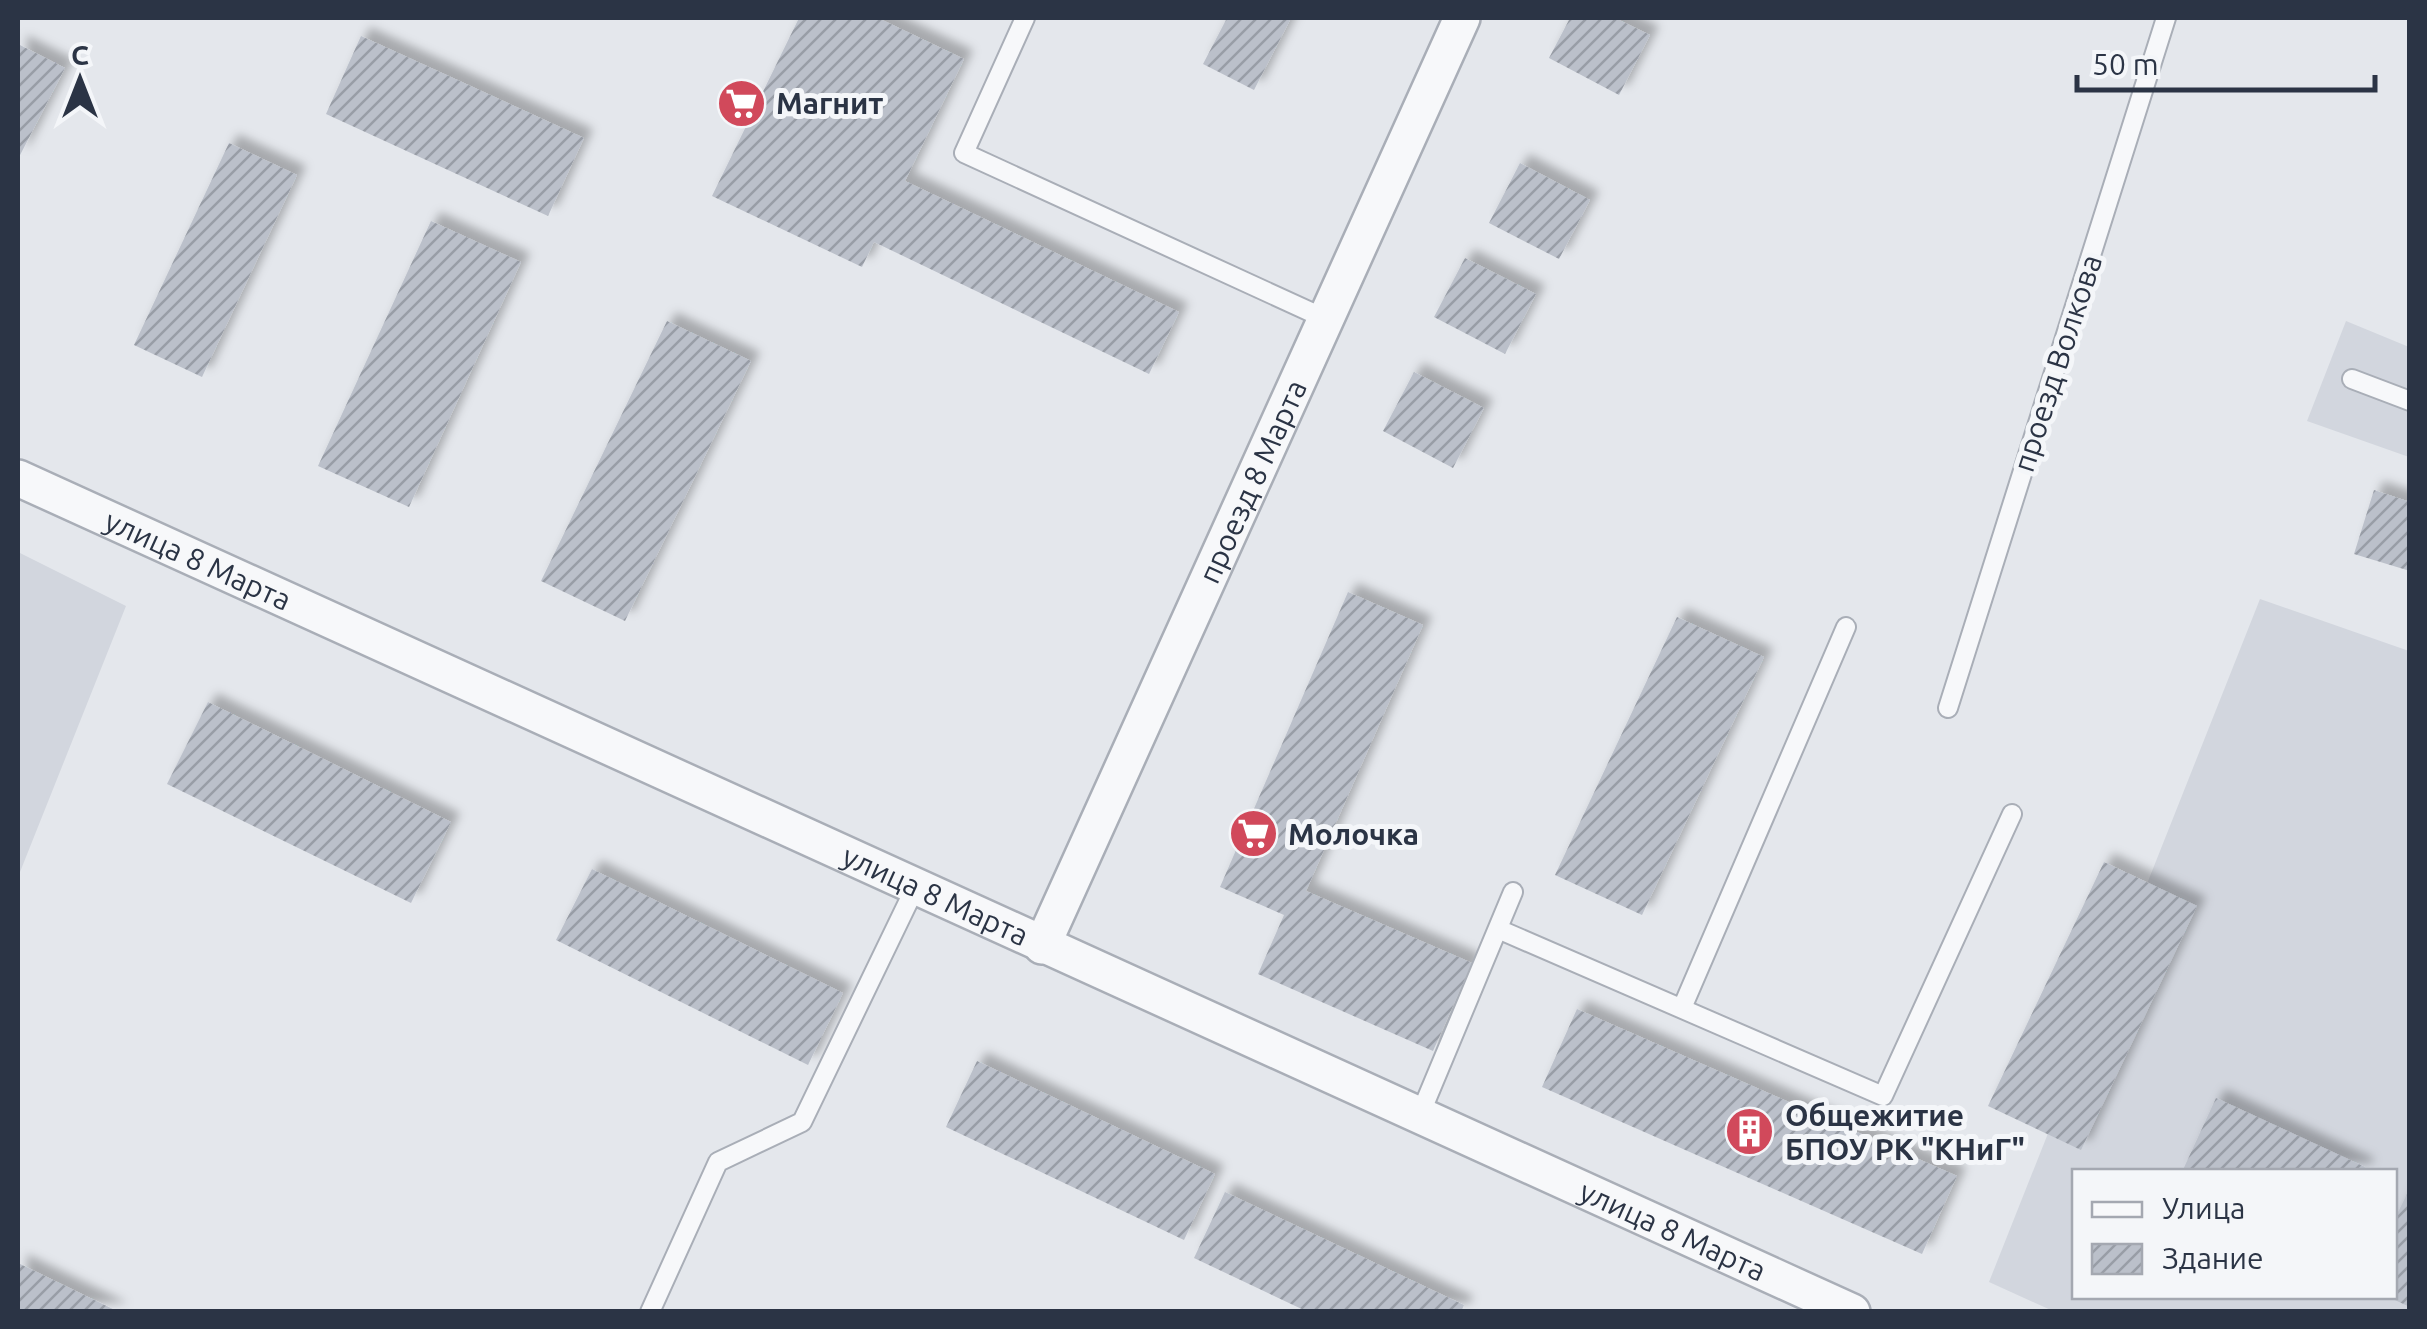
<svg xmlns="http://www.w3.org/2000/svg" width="2427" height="1329" font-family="Ubuntu,sans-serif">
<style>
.built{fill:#d2d6de;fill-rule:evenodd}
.building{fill:url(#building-hatch);filter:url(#shadow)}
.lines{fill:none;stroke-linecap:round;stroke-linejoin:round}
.lane-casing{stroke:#a9aeb7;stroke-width:22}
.street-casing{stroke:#a9aeb7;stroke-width:40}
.lane{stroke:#f7f8fa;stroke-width:18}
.street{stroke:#f7f8fa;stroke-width:35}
.labels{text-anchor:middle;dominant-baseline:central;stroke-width:10;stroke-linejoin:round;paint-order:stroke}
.poi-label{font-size:30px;font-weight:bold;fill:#2b3445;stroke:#f4f6f9;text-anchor:start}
.street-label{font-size:30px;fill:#2b3445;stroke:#f4f6f9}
</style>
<defs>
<pattern id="building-hatch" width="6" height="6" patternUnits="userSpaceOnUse" patternTransform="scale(2.5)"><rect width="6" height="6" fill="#bbc0ca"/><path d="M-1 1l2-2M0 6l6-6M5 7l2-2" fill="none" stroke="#989da6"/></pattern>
<filter id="shadow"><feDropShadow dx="9" dy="-9" stdDeviation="5" flood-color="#0004"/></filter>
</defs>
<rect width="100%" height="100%" fill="#e4e7ec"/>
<!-- built -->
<path class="built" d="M2346,321L2409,347V457L2307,421Z
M18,552L126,606L18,877Z
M2260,599L2409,651V1311H2053L1989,1282ZM2074,1172H2394V1296H2074Z"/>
<!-- building -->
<path class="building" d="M799,18H878L964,59L905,181L1179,312L1149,374L874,242L862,267L712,196Z
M1227,18H1291L1254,90L1203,64Z
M1570,18H1615L1650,35L1619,95L1549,58Z
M361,36L584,138L548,216L326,114Z
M18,44L65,68L18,159Z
M229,143L297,175L202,377L134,345Z
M1520,163L1590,200L1559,259L1489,223Z
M431,221L521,262L409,507L318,466Z
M1465,258L1536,294L1505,354L1434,317Z
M667,321L751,361L625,621L541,581Z
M1414,372L1484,408L1453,468L1383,431Z
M2374,490L2410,502V571L2354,554Z
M1348,592L1423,625L1306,891L1472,963L1433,1051L1258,974L1284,915L1220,887Z
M1677,617L1764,657L1642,915L1555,875Z
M208,702L451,822L411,903L167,784Z
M2104,862L2197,906L2081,1150L1988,1106Z
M592,869L843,993L808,1065L556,940Z
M1577,1009L1957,1176L1922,1254L1542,1087Z
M977,1061L1215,1174L1184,1240L946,1127Z
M2216,1098L2365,1167L2363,1172H2182Z
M2410,1188V1307L2386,1296H2394V1220Z
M1225,1192L1464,1305L1461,1312H1308L1194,1258Z
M18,1263L119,1312H18Z"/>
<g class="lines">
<defs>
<path id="lane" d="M1025,18L964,153L1326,319
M2352,379L2410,401
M1948,708L2166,18
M1498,929L1883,1096L2012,814
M1682,1008L1846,627
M1419,1117L1513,892
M650,1312L718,1162L802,1122L915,888"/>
<g id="street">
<path id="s1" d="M18,478L1852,1312"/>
<path id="s2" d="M1042,946L1462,18"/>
</g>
</defs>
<!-- lane casing -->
<use href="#lane" class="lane-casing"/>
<!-- street casing -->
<use href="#street" class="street-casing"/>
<!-- lane -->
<use href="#lane" class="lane"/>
<!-- street -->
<use href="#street" class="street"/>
</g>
<!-- icons -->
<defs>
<symbol id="supermarket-disc" viewBox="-11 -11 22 22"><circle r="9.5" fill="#d1495b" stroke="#f4f6f9"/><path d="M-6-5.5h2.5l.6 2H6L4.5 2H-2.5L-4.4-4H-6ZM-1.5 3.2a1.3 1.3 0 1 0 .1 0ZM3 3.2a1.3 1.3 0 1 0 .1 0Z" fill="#fff"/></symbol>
<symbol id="building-disc" viewBox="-11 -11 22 22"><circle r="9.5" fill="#d1495b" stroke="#f4f6f9"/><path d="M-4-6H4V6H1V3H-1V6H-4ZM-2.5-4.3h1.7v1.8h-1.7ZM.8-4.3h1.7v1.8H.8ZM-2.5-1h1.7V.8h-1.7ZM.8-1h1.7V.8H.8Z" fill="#fff"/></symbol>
</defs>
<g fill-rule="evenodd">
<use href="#supermarket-disc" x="714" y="76" width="55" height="55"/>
<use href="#supermarket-disc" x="1226" y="806" width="55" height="55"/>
<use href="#building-disc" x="1722" y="1104" width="55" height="55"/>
</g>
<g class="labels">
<!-- poi labels -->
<g class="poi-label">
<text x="776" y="103">Магнит</text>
<text x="1288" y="834">Молочка</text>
<text x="1785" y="1115">Общежитие<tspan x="1785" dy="34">БПОУ РК "КНиГ"</tspan></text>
</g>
<!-- street labels -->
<g class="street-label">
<text transform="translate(2057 363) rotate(-72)">проезд Волкова</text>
<text stroke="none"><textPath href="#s2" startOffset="510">проезд 8 Марта</textPath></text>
<text stroke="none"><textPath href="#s1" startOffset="198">улица 8 Марта</textPath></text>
<text stroke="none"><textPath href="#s1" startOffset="1008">улица 8 Марта</textPath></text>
<text stroke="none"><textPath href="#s1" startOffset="1818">улица 8 Марта</textPath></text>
</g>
</g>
<!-- border -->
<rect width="2427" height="1329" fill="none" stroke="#2b3445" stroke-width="40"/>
<!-- legend -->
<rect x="2072" y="1169" width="325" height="130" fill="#f4f6f9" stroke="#a4a8b1" stroke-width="2.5"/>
<rect x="2092" y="1202" width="50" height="15" fill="#f7f8fa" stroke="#a4a8b1" stroke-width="2.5"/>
<text x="2162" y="1219" font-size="30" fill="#2b3445">Улица</text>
<rect x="2092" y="1244" width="50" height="30" fill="url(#building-hatch)" stroke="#a4a8b1" stroke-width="2.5"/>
<text x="2162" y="1269" font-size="30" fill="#2b3445">Здание</text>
<!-- north arrow -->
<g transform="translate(80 80)" stroke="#f4f6f9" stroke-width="8" paint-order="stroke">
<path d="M0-8L18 38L0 25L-18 38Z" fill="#2b3445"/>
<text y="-15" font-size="28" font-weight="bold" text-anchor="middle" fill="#2b3445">С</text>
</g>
<!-- scale -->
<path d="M2077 75v15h298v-15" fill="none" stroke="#2b3445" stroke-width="5"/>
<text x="2092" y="75" font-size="30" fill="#2b3445" stroke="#f4f6f9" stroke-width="8" paint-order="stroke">50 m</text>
</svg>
